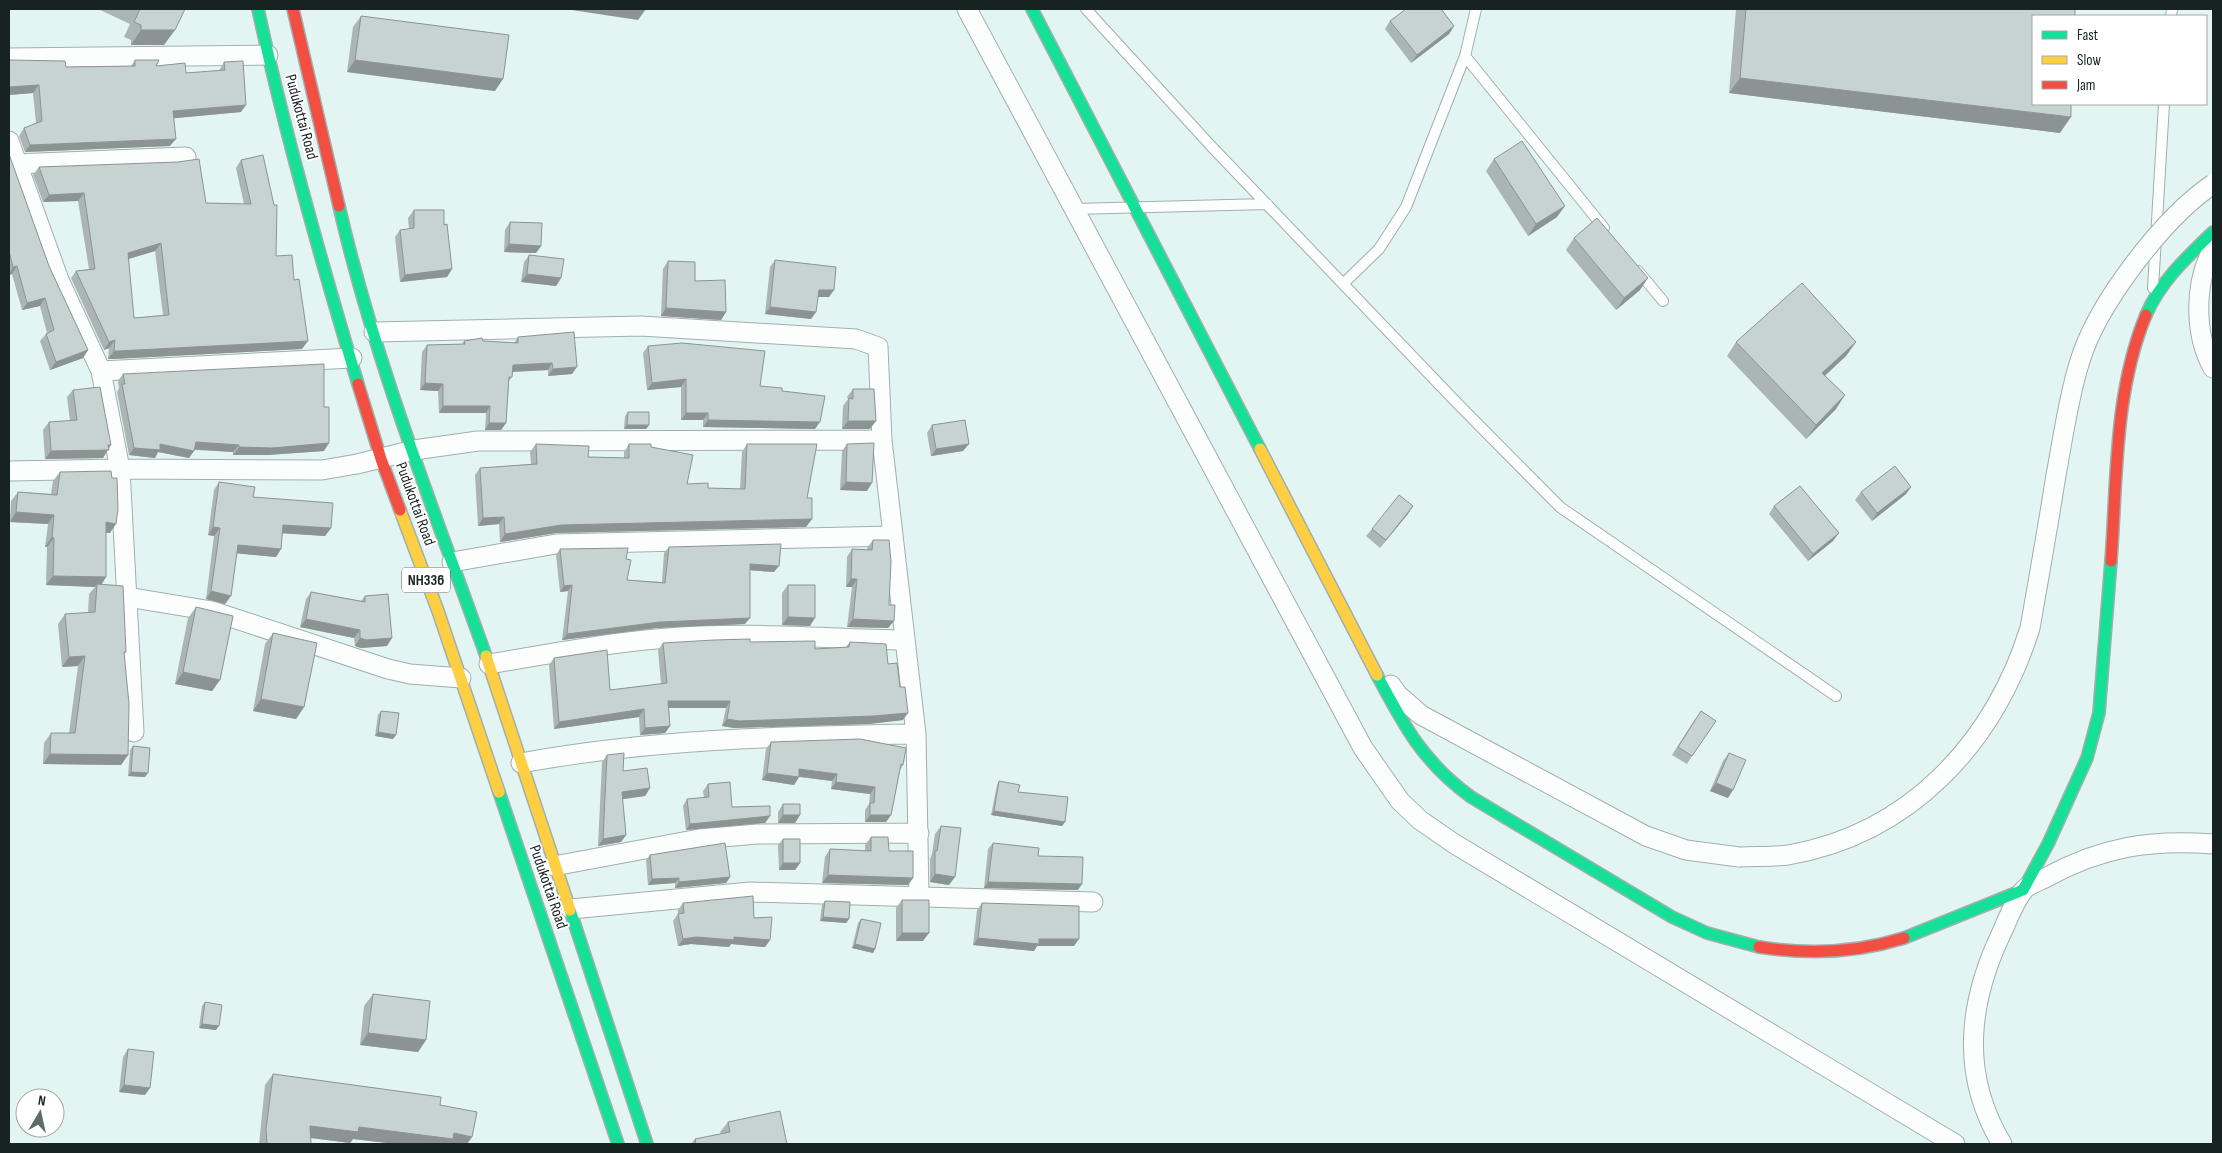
<svg xmlns="http://www.w3.org/2000/svg" width="2222" height="1153" font-family="'Sofia Sans Condensed',sans-serif">
<style>
.lines{fill:none;stroke-linecap:round;stroke-linejoin:round}
.lane-casing{stroke:#a1afad;stroke-width:12}
.street-casing{stroke:#a1afad;stroke-width:21}
.fast-casing{stroke:#a1afad;stroke-width:14}
.slow-casing{stroke:#a1afad;stroke-width:14}
.jam-casing{stroke:#a1afad;stroke-width:14}
.lane{stroke:#fbfefd;stroke-width:10}
.street{stroke:#fbfefd;stroke-width:19}
.fast{stroke:#16e098;stroke-width:11}
.slow{stroke:#ffcf43;stroke-width:11}
.jam{stroke:#f24e42;stroke-width:11}
.street-bridge-casing{stroke:#a1afad;stroke-width:21;stroke-linecap:butt}
.street-bridge{stroke:#fbfefd;stroke-width:19}
.wall{fill:#aab5b4;fill-rule:evenodd}
.shaded-wall{fill:#8b9492}
.building{fill:#c6d3d1;stroke:#8b9492;fill-rule:evenodd}
.labels{text-anchor:middle;dominant-baseline:central;stroke-width:4;stroke-linejoin:round;paint-order:stroke}
.shield{fill:#fff;stroke:#5d6564;stroke-width:1}
.shield-label{font-size:15px;font-weight:bold;fill:#172321}
.street-label{font-size:16px;fill:#172321;stroke:#fff}
</style>
<rect width="100%" height="100%" fill="#e3f5f2"/>
<g class="lines">
<defs>
<path id="lane" d="M1086,9L1211,146L1457,403L1560,507L1836,696
M2171,16L2172,9
M1465,56L1604,228
M1074,209L1267,204
M1638,271L1663,301
M1343,284L1379,249L1406,207L1465,56L1476,9
M2153,288L2164,104"/>
<path id="street" d="M967,9L1363,748L1400,801L1420,820L1453,843L1955,1144
M9,58L268,55
M9,141L59,280L101,371L120,469L134,732
M15,164L186,157
M2213,249C2194,283 2194,334 2213,368
M374,332L641,326L856,339L878,347L882,440L916,734L919,896
M101,371L352,358
M9,471L120,469L322,470L357,464L414,450L478,441L882,440
M452,562L556,544L892,536
M127,597L212,611L388,669L410,674L461,678
M489,664C553,653 617,641 681,637C756,632 831,639 905,640
M1391,685L1398,695L1421,715L1646,836L1686,850L1739,857
M521,763C651,739 784,736 916,734
M554,866L699,839L758,834L919,833
M571,909L750,892L1093,902
M2002,1144C1960,1074 1968,1003 2002,932C2008,919 2014,902 2023,891C2027,885 2039,881 2045,878C2101,847 2151,839 2213,844"/>
<path id="fast" d="M258,9C285,135 321,261 358,384
M1032,9L1260,449
M339,206C374,359 433,508 486,656
M2146,315C2160,282 2187,257 2213,232
M1377,675C1404,726 1423,762 1471,797L1672,917L1707,933L1759,947
M499,792L618,1144
M570,910L647,1144
M1904,938L2023,890L2048,844L2087,758L2099,713L2111,561"/>
<path id="slow" d="M1260,449L1377,675
M400,510L438,611L499,792
M486,656L570,910"/>
<path id="jam" d="M293,9L339,206
M358,384L381,459L400,510
M2111,561C2117,480 2114,392 2146,315
M1759,947C1809,955 1856,953 1904,938"/>
</defs>
<!-- lane casing -->
<use href="#lane" class="lane-casing"/>
<!-- street casing -->
<use href="#street" class="street-casing"/>
<!-- fast casing -->
<use href="#fast" class="fast-casing"/>
<!-- slow casing -->
<use href="#slow" class="slow-casing"/>
<!-- jam casing -->
<use href="#jam" class="jam-casing"/>
<!-- lane -->
<use href="#lane" class="lane"/>
<!-- street -->
<use href="#street" class="street"/>
<!-- fast -->
<use href="#fast" class="fast"/>
<!-- slow -->
<use href="#slow" class="slow"/>
<!-- jam -->
<use href="#jam" class="jam"/>
<defs>
<path id="street-bridge" d="M1739,857C1755,856 1772,857 1788,855C1910,834 1994,743 2030,628C2039,577 2048,526 2056,475C2063,438 2068,400 2079,364C2096,305 2163,218 2213,184"/>
</defs>
<!-- street-bridge casing -->
<use href="#street-bridge" class="street-bridge-casing"/>
<!-- street-bridge -->
<use href="#street-bridge" class="street-bridge"/>
</g>
<!-- wall -->
<path class="wall" d="M98,9H185L164,45H131V40L124,37L130,24Z
M1736,9H2075L2060,133L1729,93Z
M361,16L495,91L347,72L353,27Z
M1390,21L1454,26L1449,34L1411,63L1385,29Z
M9,60L66,67L131,66L135,60L156,66L186,73L219,71L224,62L241,112L173,118L170,146L25,152L19,136L24,128L36,123L33,93L9,95Z
M9,154L49,266L88,350L83,358L50,370L40,341L46,334L47,333L40,306L22,310L12,274L9,275Z
M1494,159L1557,217L1528,236L1486,171Z
M241,160L276,256L294,280L302,349L113,359H108L109,348L104,350L71,278L76,271L89,269L78,201L43,202L33,175L39,167L206,203L244,204L236,168ZM155,251L163,315L134,318L128,259Z
M414,210L452,269L447,277L400,282L395,237L400,230L409,229L408,218Z
M510,222L541,246L536,253L504,252L505,230Z
M1574,238L1640,290L1616,310L1566,250Z
M529,255L561,278L556,286L521,282L524,262Z
M775,260L829,297H818L816,312L811,319L765,314L770,267Z
M668,261L695,281L726,312L721,320L661,316L663,269Z
M518,337L572,374L548,376V370L512,372V377L509,381L506,423L501,430H485L486,413H439L438,391L420,390L422,352L427,345L462,344L464,341H483L514,343Z
M1736,342H1856L1846,356L1825,376L1836,409L1806,439L1727,356Z
M648,346L760,386L782,391L815,429L703,427V420H681V387L647,390L643,353Z
M123,374L324,451L267,455H233V452L194,450L189,458L158,452L155,458L129,455L117,392L119,388L118,381Z
M853,389L870,429H842L843,406L848,399L847,397Z
M73,390L108,449L103,458L45,459L43,430L49,422L70,421L67,397Z
M628,412L649,425L646,429H624L625,416Z
M932,425L963,451L931,456L927,433Z
M536,444L588,457L624,458V452L629,444L651,447L687,484L708,488L740,489L742,452L747,444L807,498L812,519L806,527L556,533L500,542L499,524L478,526L475,475L480,468L531,464L530,452Z
M847,444L867,491L840,490L842,451Z
M60,472L110,533H106V577L101,584L126,652L124,654L128,755L121,765L43,764L44,743L51,733H69L78,666L62,667L58,624L65,614L88,613L89,594L95,587L46,585L47,547H45L48,524L10,522L11,501L18,492L51,494L53,481Z
M219,482L253,497L331,528L325,536L282,533L281,549L276,557L237,553L225,604L206,599L214,536L208,535L214,490Z
M1911,487L1906,494L1872,521L1855,500L1861,492Z
M1413,506L1380,548L1366,536L1372,529Z
M1774,506L1833,541L1808,561L1769,514Z
M873,540L889,605L894,621L888,628L847,627L852,587H846L847,557L852,549L867,550V548Z
M669,547L774,572L750,570L745,624L656,628L562,640L568,591L560,592L556,555L560,549L626,559L627,580L662,582L664,553Z
M788,585L810,626L782,625V593Z
M311,592L361,601L365,596L387,646L361,648L355,646L354,638L300,627L306,599Z
M196,607L220,680L212,691L175,684L188,618Z
M273,633L304,707L296,719L253,711L265,644Z
M750,642L815,649L846,647L850,642L888,664L903,720L869,724L734,728L722,726L726,708H669L670,726L665,733L640,735L639,717L554,729L549,665L554,658L610,690L661,684L658,650L663,643Z
M381,711L393,739L375,736L378,715Z
M1695,719L1692,756L1687,764L1672,755Z
M771,742L903,765L900,770L891,815L886,822H865V810L869,804L870,794L831,789L832,781L799,777L794,785L762,780L766,749Z
M133,746L145,777L128,776L130,750Z
M1729,753L1728,798L1710,791L1723,761Z
M607,755L623,771L650,788L645,796L622,799L626,835L621,842L598,846L602,762Z
M999,781L1018,792L1065,822L1062,826L991,815L997,785Z
M708,784L732,807L770,816L765,823L686,830L683,806L687,799L704,798L703,791Z
M783,804L800,815L795,823H778V812Z
M941,826L949,885L930,882V859L932,854L935,834Z
M871,837L889,851L913,878L908,885L822,883L825,857L830,849L865,851V845Z
M783,839L800,863L795,870H779L778,845Z
M993,843L1078,890L984,888L988,849Z
M650,855L730,877L726,883L675,888V883L648,885L646,860Z
M902,900L923,941H896V908Z
M825,901L849,919L846,923L820,921L822,905Z
M683,903L754,918L770,940L765,947L731,944L729,947L691,944L678,946L673,921L678,914V910Z
M982,903L1074,946H1037L1034,951L973,945L977,910Z
M861,919L875,949L873,953L852,948L858,923Z
M373,994L426,1040L418,1052L360,1045L364,1006Z
M205,1002L216,1030L199,1028L202,1006Z
M128,1049L145,1095L119,1092L123,1057Z
M273,1074L440,1105L472,1137L467,1144H396L353,1139L350,1143L311,1138V1144H259L265,1085Z
M728,1122L787,1144H691L695,1139L721,1134L720,1132Z"/>
<!-- shaded-wall -->
<path class="shaded-wall" d="M565,9H646L638,20Z
M1454,26L1449,34L1411,63L1417,55Z
M141,30H175L164,45H131Z
M355,60L503,79L495,91L347,72Z
M1740,78L2071,117L2060,133L1729,93Z
M39,85L33,93L9,95V87Z
M246,105L241,112L167,119L173,111Z
M176,139L170,146L25,152L30,145Z
M84,193L78,201L43,202L49,195Z
M1565,206L1557,217L1528,236L1536,224Z
M161,243L155,251L122,261L128,253Z
M509,244L541,246L536,253L504,252Z
M17,266L12,274L9,275L13,267Z
M452,269L447,277L400,282L405,275Z
M527,274L561,278L556,286L521,282Z
M1648,278L1640,290L1616,310L1624,298Z
M819,290H834L829,297H814Z
M45,298L40,306L22,310L27,303Z
M770,307L816,312L811,319L765,314Z
M666,308L726,312L721,320L661,316Z
M115,340L109,348L104,350L109,342Z
M308,341L302,349L113,359H108L114,351Z
M1856,342L1846,356L1812,387L1822,373Z
M88,350L83,358L50,370L56,362Z
M552,363L548,370L508,372L513,365Z
M577,367L572,374L548,376L553,369Z
M686,379L681,387L647,390L652,383Z
M425,383L443,384L438,391L420,390Z
M1845,395L1836,409L1806,439L1816,425Z
M443,406H490L486,413H439Z
M686,413H708L703,420H681Z
M708,420L820,422L815,429L703,427Z
M848,421H876L870,429H842Z
M489,423H506L501,430H485Z
M627,425H649L646,429H624Z
M196,442L239,445L233,452L191,449Z
M329,443L324,451L267,455H233L239,447Z
M160,444L194,451L189,458L158,452L155,458L129,455L134,448Z
M969,444L963,451L931,456L936,449Z
M108,445H111L103,458L45,459L51,451Z
M846,482L872,483L867,491L840,490Z
M1911,487L1906,494L1872,521L1877,513Z
M1413,506L1408,514L1380,548L1386,540Z
M16,512L54,515L48,524L10,522Z
M504,517L499,524L478,526L483,518Z
M812,519L806,527L556,533L500,542L505,534L561,525Z
M106,522L116,524L110,533L99,532Z
M283,525L331,528L325,536L277,533Z
M213,527L220,528L214,536L208,535Z
M1839,533L1833,541L1808,561L1813,554Z
M52,537L54,538L47,547H45Z
M238,545L281,549L276,557L233,553Z
M750,564L779,566L774,572L746,570Z
M53,576L106,577L100,587L97,584L95,587L46,585Z
M851,579H857L852,587H846Z
M572,585L568,591L560,592L564,586Z
M211,591L231,596L225,604L206,599Z
M788,617L815,618L810,626L782,625Z
M750,618L745,624L656,628L562,640L567,634L660,622Z
M306,619L360,630L354,638L300,627Z
M853,619L894,621L888,628L847,627Z
M360,638H392L387,646L361,648L355,646Z
M85,656L78,666L62,667L69,657Z
M183,672L220,680L212,691L175,684Z
M261,699L304,707L296,719L253,711Z
M668,701H730L726,708H663Z
M644,709L639,717L554,729L559,722Z
M908,713L903,720L869,724L734,728L722,726L727,719Z
M670,726L665,733L640,735L645,728Z
M378,732L396,735L393,739L375,736Z
M50,754L128,755L121,765L43,764Z
M799,769L837,774L832,781L794,776Z
M131,772L148,773L145,777L128,776Z
M767,773L799,777L794,785L762,780Z
M836,782L875,787L870,794L831,789Z
M1716,783L1733,790L1728,798L1710,791Z
M650,788L645,796L617,800L622,792Z
M994,811L1065,822L1062,826L991,815Z
M783,815H800L795,823H778Z
M870,815H891L886,822H865Z
M770,816L765,823L686,830L690,824Z
M626,835L621,842L598,846L603,839Z
M783,863H800L795,870H779Z
M935,874L955,877L949,885L930,882Z
M828,875L913,878L908,885L822,883Z
M730,877L726,883L675,888L679,882Z
M679,878L675,883L648,885L652,879Z
M988,882L1082,884L1078,890L984,888Z
M823,917L849,919L846,923L820,921Z
M902,933H929L923,941H896Z
M696,937H734L770,940L765,947L731,944L729,947L691,944L678,946L683,939Z
M978,938L1039,939H1079L1074,946H1037L1034,951L973,945Z
M855,944L875,949L873,953L852,948Z
M202,1024L219,1026L216,1030L199,1028Z
M368,1033L426,1040L418,1052L360,1045Z
M124,1085L150,1088L145,1095L119,1092Z
M310,1126L359,1127L454,1133L472,1137L467,1144H396L353,1139L350,1143L303,1137Z"/>
<!-- building -->
<path class="building" d="M140,9H185L175,30H141V25L134,22Z
M1406,9H1441L1454,26L1417,55L1390,21Z
M1746,9H2075V16H2033V104H2071V117L1740,78Z
M361,16L509,35L503,79L355,60Z
M9,60L65,61L66,67L135,66V60H159L156,66L185,63L186,73L225,70L224,62L243,61L246,105L173,111L176,139L30,145L24,128L42,121L39,85L9,87Z
M1522,141L1565,206L1536,224L1494,159Z
M9,154L49,266L88,350L56,362L46,334L54,330L45,298L27,303L17,266L13,267L9,251Z
M263,155L274,205H277L276,256L292,255L294,280L299,279L308,341L118,351H114L115,340L109,342L76,271L95,269L84,193L49,195L39,167L178,162L199,159L206,203L251,204L241,160ZM161,243L169,315L134,318L128,253Z
M414,210H444V225L447,224L452,269L405,275L400,230L414,228Z
M1597,218L1648,278L1624,298L1574,238Z
M510,222L542,223L541,246L509,244Z
M529,255L564,259L561,278L527,274Z
M775,260L836,267L834,290H819L816,312L770,307Z
M668,261L695,262V281L725,280L726,312L666,308Z
M1802,283L1856,342L1822,373L1845,395L1816,425L1736,342Z
M574,332L577,367L553,369L552,363L513,365L512,377H509L506,423H489L490,406H443V384L425,383L427,345L465,344L464,341L482,338L483,341L518,343V337Z
M682,343L765,351L760,386L782,388V391L825,396L820,422L708,420V413H686V379L652,383L648,346Z
M324,364V407H329V443L272,448L239,447V445L196,442L194,451L160,444V450L134,448L122,384H125L123,374Z
M100,387L111,445H108L109,450L51,451L49,422L77,420L73,390Z
M853,389H874L876,421H848L849,398L853,399Z
M628,412H649V425H627Z
M965,420L969,444L936,449L932,425Z
M874,443L872,483L846,482L847,444Z
M536,444L589,446L588,457L629,458V444H651V447L693,455L687,484L708,483V488L745,489L747,444H817L807,498H812V519L561,525L505,534L504,517L483,518L480,468L537,464Z
M1895,466L1911,487L1877,513L1861,492Z
M111,471L112,478H117L118,509L116,524L106,522V577L53,576L54,538L52,537L54,515L16,512L18,492L57,495L60,472Z
M219,482L255,487L253,497L333,503L331,528L283,525L281,549L238,545L231,596L211,591L220,528L213,527Z
M1800,486L1839,533L1813,554L1774,506Z
M1399,495L1413,506L1386,540L1372,529Z
M873,540H889L891,562L889,605H895L894,621L853,619L857,579H851L852,549L872,550Z
M781,544L779,566L750,564V618L660,622L567,634L572,585L564,586L560,549L628,548L626,559L631,560L627,580L665,583L669,547Z
M97,584L123,586L126,652H124L129,704L128,755L50,754L51,733H75L85,656L69,657L65,614L95,612Z
M788,585H815V618L788,617Z
M311,592L365,602V596L388,594L392,638L366,640L360,638V630L306,619Z
M196,607L233,616L220,680L183,672Z
M273,633L317,643L304,707L261,699Z
M750,639V642L815,641V649L849,647L850,642L886,644L888,664L897,663L900,687H905L908,713L874,716L739,721L727,719L730,701H668L670,726L645,728L644,709L559,722L554,658L607,650L610,690L667,683L663,643L714,640Z
M381,711L399,713L396,735L378,732Z
M1701,711L1716,721L1692,756L1678,747Z
M860,739L906,748L903,765L901,764L891,815H870V803H874L875,787L836,782L837,774L799,769V777L767,773L771,742Z
M133,746L150,748L148,773L131,772Z
M624,753L623,771L647,768L650,788L622,792L626,835L603,839L607,755Z
M1729,753L1746,760L1733,790L1716,783Z
M999,781L1020,785L1018,792L1068,797L1065,822L994,811Z
M730,782L732,807L770,806V816L690,824L687,799L709,797L708,784Z
M783,804H800V815H783Z
M941,826L961,828L955,877L935,874V851H937Z
M871,837H888L889,851H913V878L828,875L830,849L871,851Z
M783,839H800V863H783Z
M725,843L730,877L679,882V878L652,879L650,855Z
M993,843L1039,848L1038,856L1083,857L1082,884L988,882Z
M753,896L754,918L772,917L770,940L734,937V940L696,937L683,939L678,914L684,913L683,903Z
M902,900H929V933H902Z
M825,901L850,902L849,919L823,917Z
M982,903L1079,906V939H1039V944L978,938Z
M861,919L881,923L875,949L855,944Z
M373,994L430,1001L426,1040L368,1033Z
M205,1002L222,1005L219,1026L202,1024Z
M128,1049L154,1052L150,1088L124,1085Z
M273,1074L441,1097L440,1105L477,1112L472,1137L454,1133L453,1139L359,1127L358,1132L310,1126L311,1144H267L266,1129Z
M780,1111L787,1144H696L695,1139L730,1132L728,1122Z"/>
<g class="labels">
<!-- shield labels -->
<rect class="shield" x="402" y="567.5" width="48" height="25" rx="4"/>
<g class="shield-label">
<text x="426" y="580">NH336</text>
</g>
<!-- street labels -->
<g class="street-label">
<text transform="translate(301 117) rotate(75)">Pudukottai Road</text>
<text transform="translate(415 504) rotate(70)">Pudukottai Road</text>
<text transform="translate(548 887) rotate(71)">Pudukottai Road</text>
</g>
</g>
<!-- border -->
<rect width="2222" height="1153" fill="none" stroke="#172321" stroke-width="20"/>
<!-- legend -->
<rect x="2032" y="15" width="175" height="90" fill="#ffffff" stroke="#a2a7a6"/>
<rect x="2042" y="31" width="25" height="8" fill="#16e098" stroke="#a2a7a6"/>
<text x="2077" y="40" font-size="15" fill="#172321">Fast</text>
<rect x="2042" y="56" width="25" height="8" fill="#ffcf43" stroke="#a2a7a6"/>
<text x="2077" y="65" font-size="15" fill="#172321">Slow</text>
<rect x="2042" y="81" width="25" height="8" fill="#f24e42" stroke="#a2a7a6"/>
<text x="2077" y="90" font-size="15" fill="#172321">Jam</text>
<!-- north arrow -->
<g transform="translate(40 1113) rotate(9)"><circle r="24" fill="#ffffff" stroke="#a2a7a6"/>
<path d="M0-4L9 19L0 12L-9 19Z" fill="#5e6c6a"/>
<text y="-8" font-size="14" font-weight="bold" text-anchor="middle" fill="#172321">N</text>
</g>
</svg>
